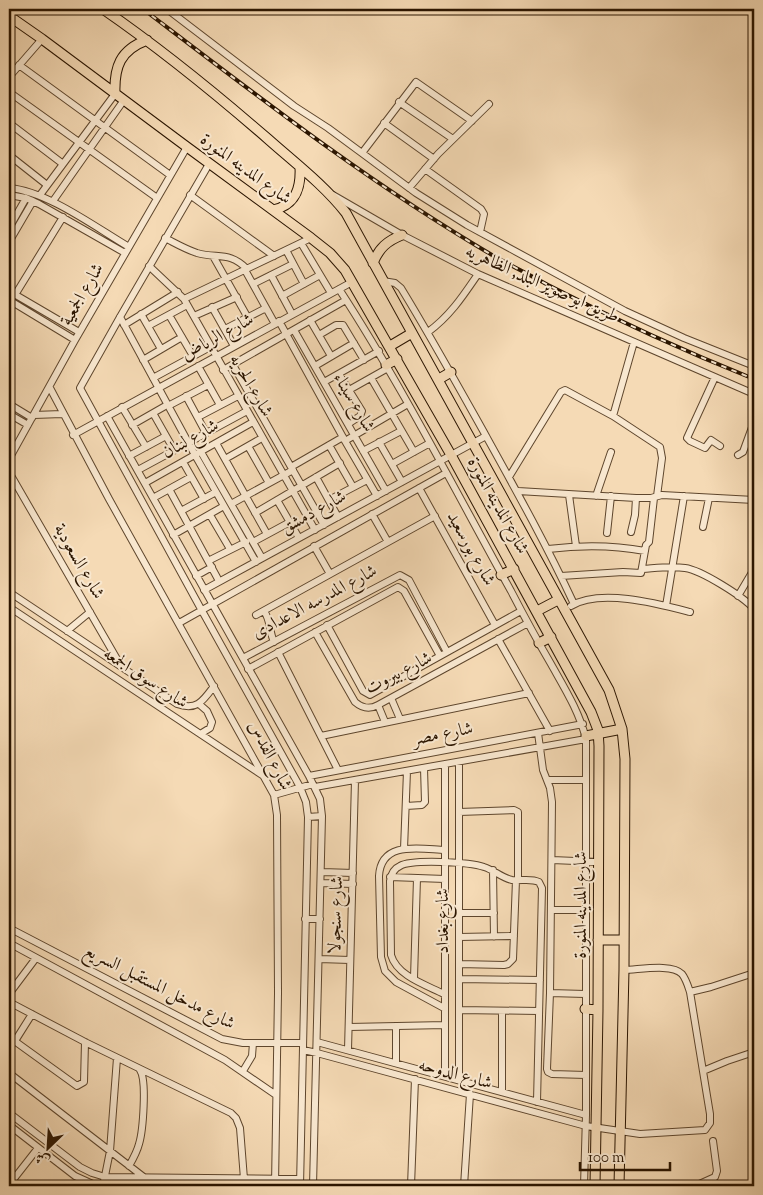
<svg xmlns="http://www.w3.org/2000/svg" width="763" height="1195" font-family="'Sorts Mill Goudy',Amiri,serif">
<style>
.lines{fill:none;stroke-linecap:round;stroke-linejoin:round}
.minor-casing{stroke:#5e462d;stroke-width:8}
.major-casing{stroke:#2b1500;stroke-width:11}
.minor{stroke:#f8e7cf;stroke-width:6}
.major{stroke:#f5dab5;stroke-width:9}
.rail-casing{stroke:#2b1500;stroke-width:4}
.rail{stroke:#f8e7cf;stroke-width:2;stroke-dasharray:5.5;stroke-linecap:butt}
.labels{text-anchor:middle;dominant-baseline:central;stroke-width:4;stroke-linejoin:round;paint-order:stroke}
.street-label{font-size:18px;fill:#2b1500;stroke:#f8e7cf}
</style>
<rect width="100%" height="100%" fill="#f5dab5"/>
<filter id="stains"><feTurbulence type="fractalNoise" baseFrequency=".004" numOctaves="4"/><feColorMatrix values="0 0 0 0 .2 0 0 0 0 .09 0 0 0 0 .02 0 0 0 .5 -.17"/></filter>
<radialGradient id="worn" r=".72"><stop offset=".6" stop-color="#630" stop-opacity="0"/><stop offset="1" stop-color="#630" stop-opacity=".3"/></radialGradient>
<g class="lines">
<defs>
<path id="minor" d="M167,9L294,106L328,128L416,193L467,225L625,311L684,338L754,366
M19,65L170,175
M9,77L42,39
M9,92L157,198
M399,102L453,139
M9,123L63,164
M384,123L434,159
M362,153L416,82L472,121
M9,155L47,185
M209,164L120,317L80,388L201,609L300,787L306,802L308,817L300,1186
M425,169L481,209L484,214L480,232
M9,188C47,191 95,227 129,247
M409,188L438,154L489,104
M9,195L26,198L39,204L125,253
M40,195L115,94
M190,195L274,256
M333,195L402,235L478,274L754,394
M53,201L124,100
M9,228L26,198
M165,238C175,243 185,249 197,253C218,259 229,251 247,269
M9,242L33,201
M301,243L331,293
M286,250L304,284
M213,256L248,318
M149,266L184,299L315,530
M245,270L275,324
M271,275L292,314
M383,281L395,283L401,288C431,337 458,386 486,436C517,492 547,546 574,604
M253,284L293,264
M339,289C402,386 455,490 511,591C524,616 537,640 551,664C565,689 579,711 586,739V1115L584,1186
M9,291L79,332
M15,295L63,217
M282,296L320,275
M184,299L311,238
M9,300L75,340
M212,307L234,346
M141,314L161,349
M169,315L193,356
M194,316L237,297
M120,317L195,455L256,562
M310,320L331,356
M279,321L345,441L377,496
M124,325L178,292
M148,326L187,305
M225,329L266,308
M294,330L386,491
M428,332C450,316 463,296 478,274
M319,335L336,325H343L364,360
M143,360L182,337
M233,365L324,525
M198,366L220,405
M315,366L354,343
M223,370L346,300
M339,374L362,411L360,416L348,424
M715,377L687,438L690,441L705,448L711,440L720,446
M153,378L210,347
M371,378L414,452
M324,382L379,351
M50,388L109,499L274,795L277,815L278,993L275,1186
M349,390L388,368
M186,396L206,433
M9,404L32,418
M168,406L208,385
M122,407L146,447
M153,413L174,450
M9,414L28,425
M34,415L62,414
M107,416L309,776L320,799L322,816L313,1186
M613,416L634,342
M198,417L238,396
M132,425L167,405
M73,435L352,282
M345,441L408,404
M379,442L402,482
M216,443L267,534
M329,445L353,487
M248,446L269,483
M363,451L401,431
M201,452L262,558
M738,455L743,452L754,422
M129,456L166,436
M9,459L75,340L187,147
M225,459L262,438
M183,462L204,499
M392,464L430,443
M291,467L343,437
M138,470L247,411
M9,472L121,666
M316,477L338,517
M509,477L561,392L565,390L613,416L660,447L662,458L657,496
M145,483L253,422
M419,488L495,625
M169,489L219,581
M518,491L636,498H651L662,495L754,500
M569,495L576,546
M596,496L611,452
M153,498L191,477
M277,500L299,538
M329,500L367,480
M231,504L293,470
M181,511L216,492
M255,513L340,463
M372,514L388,542
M210,515L230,549
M703,527L709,498
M631,532L635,515L636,498
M607,533L611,496
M173,535L224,506
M253,542L290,522
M314,546L330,574
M548,549C581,545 613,545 645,551
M208,561L246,542
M643,569C657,568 671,566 685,568C701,570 744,597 754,609
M196,576L212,567
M561,576L623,572L641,573L646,545L649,542L654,498
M204,590L486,436
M9,592L177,704C197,711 203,701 214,686
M738,596L754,569
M750,604L754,598
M571,606C600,588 659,604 690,612
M666,606L684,496
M9,607L262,775
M264,611C271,621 269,631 274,642
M256,615L435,516
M179,623L446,473
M327,625L363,691L370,695L521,611
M67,631L90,612
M315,632L355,702C362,708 369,710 378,705L528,623
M498,639L550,731
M278,652L338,770
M243,658L400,575L409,580L447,652
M248,669L398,587L404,591L440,656
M391,698L400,719
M199,704L207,711L212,722L210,728L202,733
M378,705L385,722
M538,733L543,770L550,788L552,802L550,993L547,1069L548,1072L552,1074L586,1075
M321,736L529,693
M459,762V1080
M309,776L583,724
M548,780H586
M315,787L586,739
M274,795L313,784
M406,806L422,805L425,802L424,768
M459,812L514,810L518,812V880
M308,817L322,816
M404,849L407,771
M552,860L599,862
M493,870L494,937
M322,872L353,873
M390,877L445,879
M321,883L353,884
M551,910H586
M459,913H494
M305,919H320
M9,928L222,1039L243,1043H303
M459,937L514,936
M9,943L225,1060L276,1095
M319,959L350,960
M459,964L504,965L508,964L513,959L516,880
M414,978L417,878
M459,979L540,980
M690,992L711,987L754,973
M550,993L585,994
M9,994L36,958
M444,994C426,985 397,976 391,955L390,881C391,875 393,869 400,866C412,859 470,862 484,867C494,870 502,878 512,880C521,881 531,878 539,882L542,888L537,1102
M9,1002L85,1042L231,1113L236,1118L240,1128L244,1179
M444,1008L396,982L385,971L381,957L379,876C381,840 420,849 445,850
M459,1010L539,1011
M349,1027L445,1025
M9,1037L77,1086L84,1082L85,1042
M15,1041L32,1014
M317,1042L586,1115
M303,1050L317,1053L586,1126L640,1134L705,1130L710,1123V1114L690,992C688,986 686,979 682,974C672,963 638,970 624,970
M348,1050L355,780
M396,1063V1026
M243,1071L252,1056L253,1043
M703,1071L727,1061L754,1052
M9,1073L145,1178
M445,1076V764
M502,1092V1011
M9,1113L80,1167L92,1173L105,1177L300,1179
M9,1125L75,1176L97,1186
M9,1134L13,1128
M129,1166C133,1159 137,1152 139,1144C143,1131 147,1080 140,1070
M9,1185L38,1148
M103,1186L110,1151L117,1058
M411,1186L415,1079
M464,1186L470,1094
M695,1186L715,1177L717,1171L713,1141"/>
<path id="major" d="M103,9C161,49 215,93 268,139C295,163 324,185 346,213L609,690L622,729L625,759L624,970L619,1186
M9,16L42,39L187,147L311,238L330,253L345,270L451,455L591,712L598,730L599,746L598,1010L595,1186
M115,94C114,67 120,50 147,40
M273,210C296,205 301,188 300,167
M373,263C379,248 387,241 402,235
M390,346L412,333
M386,365L397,359
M439,379L451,372
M501,575L514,569
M537,611L558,600
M539,643L551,637
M586,736L622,729
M598,940H624
M585,1009L598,1010"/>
</defs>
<!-- minor casing -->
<use href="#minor" class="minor-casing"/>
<!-- major casing -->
<use href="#major" class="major-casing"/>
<!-- minor -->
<use href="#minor" class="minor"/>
<!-- major -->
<use href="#major" class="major"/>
<defs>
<path id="rail" d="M143,9C256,95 369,183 492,255C510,265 530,275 548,285C616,320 684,351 754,379"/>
</defs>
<!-- rail casing -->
<use href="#rail" class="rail-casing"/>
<!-- rail -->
<use href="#rail" class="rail"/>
</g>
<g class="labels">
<!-- street labels -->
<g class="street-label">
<text transform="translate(245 170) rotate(36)">شارع المدينه المنورة</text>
<text transform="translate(542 285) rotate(24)">طريق ابو صوير البلد, الظاهريه</text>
<text transform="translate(83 295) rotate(-60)">شارع الجمعية</text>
<text transform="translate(218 338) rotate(-29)">شارع الرياض</text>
<text transform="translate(250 386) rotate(60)">شارع الحريه</text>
<text transform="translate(353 403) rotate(60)">شارع سيناء</text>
<text transform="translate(191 440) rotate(-29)">شارع لبنان</text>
<text transform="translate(497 506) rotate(61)">شارع المدينه المنورة</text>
<text transform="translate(314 513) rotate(-29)">شارع دمشق</text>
<text transform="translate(470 549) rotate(61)">شارع بورسعيد</text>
<text transform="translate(78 562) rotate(60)">شارع السعودية</text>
<text transform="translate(315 603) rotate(-28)">شارع المدرسه الاعدادى</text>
<text transform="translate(399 674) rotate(-27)">شارع بيروت</text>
<text transform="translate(145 679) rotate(33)">شارع سوق الجمعه</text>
<text transform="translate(443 735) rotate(-11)">شارع مصر</text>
<text transform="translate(269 756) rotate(63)">شارع القدس</text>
<text transform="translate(582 905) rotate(-90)">شارع المدينه المنورة</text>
<text transform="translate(337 915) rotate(-88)">شارع سنجولا</text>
<text transform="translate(444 921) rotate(-90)">شارع بغداد</text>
<text transform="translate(159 988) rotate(27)">شارع مدخل المستقبل السريع</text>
<text transform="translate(455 1075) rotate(15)">شارع الدوحه</text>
</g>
</g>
<!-- margin -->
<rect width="763" height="1195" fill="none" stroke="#f5dab5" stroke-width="30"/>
<rect x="10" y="10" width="743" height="1175" fill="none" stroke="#2b1500" stroke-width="2.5"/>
<rect x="15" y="15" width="733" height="1165" fill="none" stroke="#2b1500"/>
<!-- north arrow -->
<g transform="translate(48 1148) rotate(205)" stroke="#f8e7cf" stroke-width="4" paint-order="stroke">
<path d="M0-4L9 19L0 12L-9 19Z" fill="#2b1500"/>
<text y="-8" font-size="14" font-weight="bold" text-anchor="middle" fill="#2b1500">ش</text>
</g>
<!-- scale -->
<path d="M580 1162v8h90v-8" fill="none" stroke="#2b1500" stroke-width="2.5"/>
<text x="588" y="1162" font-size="15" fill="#2b1500" stroke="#f8e7cf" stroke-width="4" paint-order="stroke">100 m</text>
<rect width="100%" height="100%" filter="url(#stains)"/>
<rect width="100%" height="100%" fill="url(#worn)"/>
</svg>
